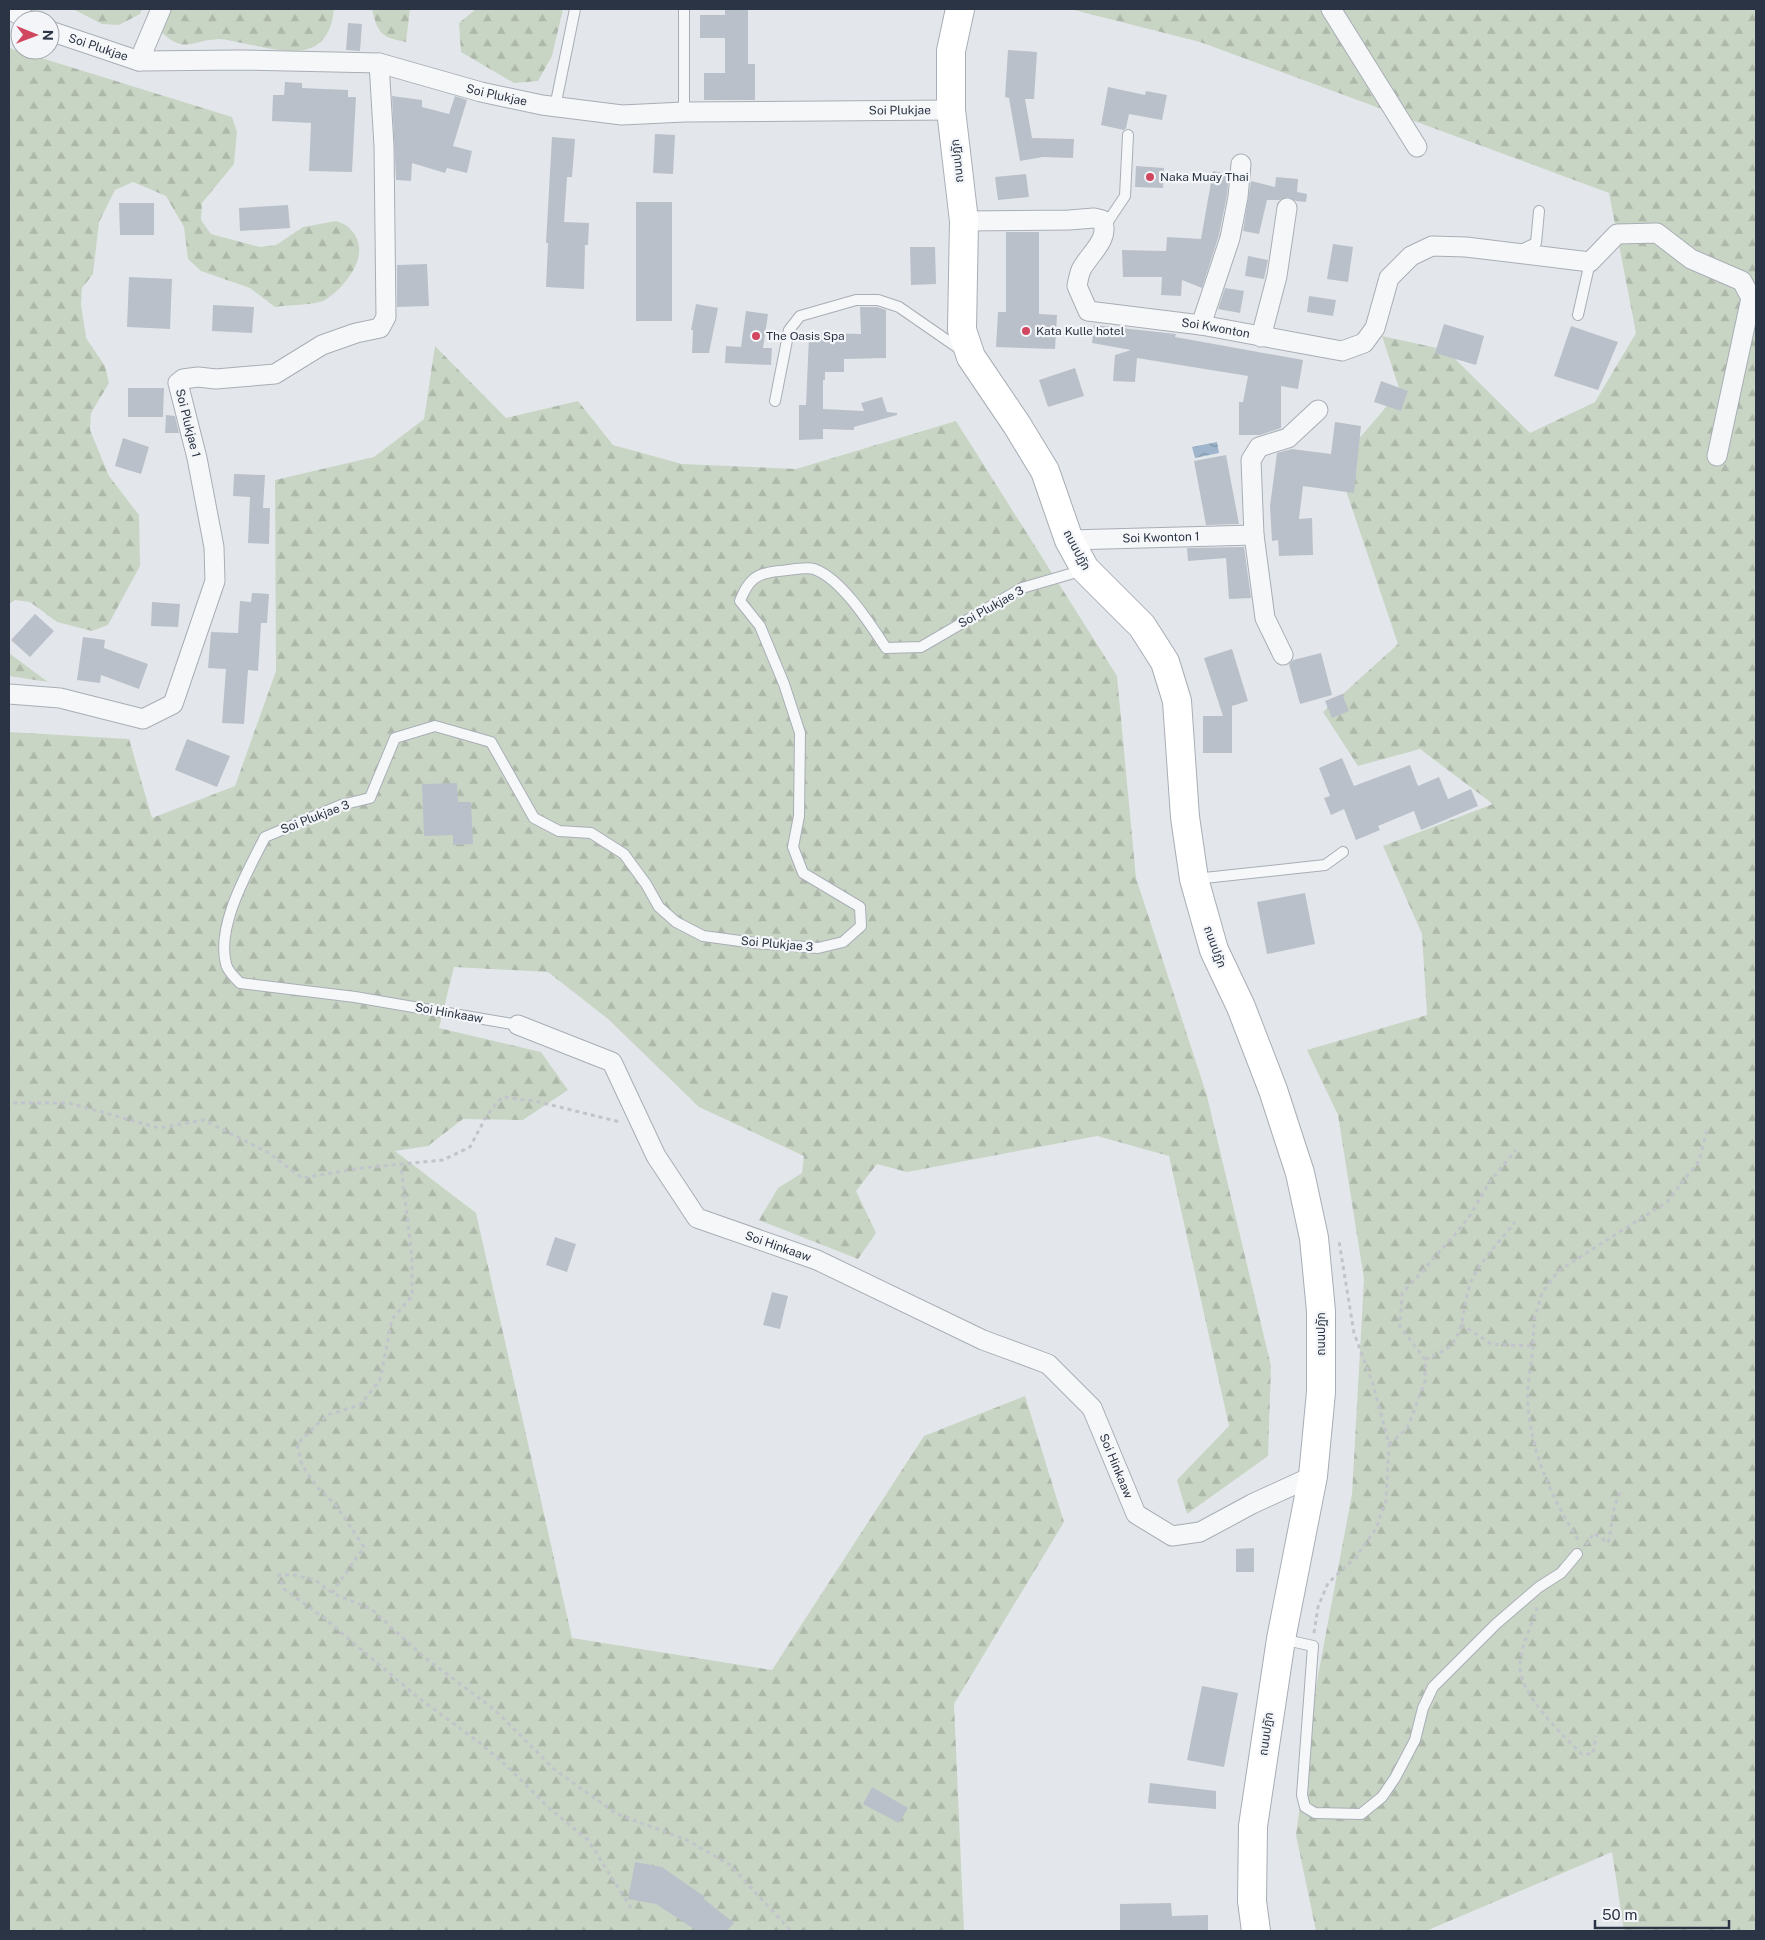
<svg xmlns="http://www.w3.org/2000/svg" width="1765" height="1940" font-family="'Public Sans','Noto Sans Thai',sans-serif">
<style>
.forest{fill:url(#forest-firs)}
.water{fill:url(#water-waves)}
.building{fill:#bac0c9}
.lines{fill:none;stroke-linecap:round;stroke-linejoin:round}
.lane-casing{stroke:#a8aeb6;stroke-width:12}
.street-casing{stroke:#a8aeb6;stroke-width:21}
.secondary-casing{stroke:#a8aeb6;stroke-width:30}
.path{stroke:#c1c4ca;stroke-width:3;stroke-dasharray:4 4;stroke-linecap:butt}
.lane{stroke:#f6f7f9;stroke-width:10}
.street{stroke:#f6f7f9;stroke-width:19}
.secondary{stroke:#fff;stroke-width:28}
.poi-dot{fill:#d1475f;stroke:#f3f5f8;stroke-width:2}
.labels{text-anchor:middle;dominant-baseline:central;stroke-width:4.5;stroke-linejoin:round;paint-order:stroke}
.street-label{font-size:12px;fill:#2a3444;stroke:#f3f5f8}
.poi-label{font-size:12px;fill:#2a3444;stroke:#f3f5f8;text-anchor:start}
</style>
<defs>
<pattern id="forest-firs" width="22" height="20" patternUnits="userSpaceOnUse" patternTransform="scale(1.25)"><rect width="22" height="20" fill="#c9d5c4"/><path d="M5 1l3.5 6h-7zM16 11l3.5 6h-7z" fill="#adb7aa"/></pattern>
<pattern id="water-waves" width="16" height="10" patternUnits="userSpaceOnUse" patternTransform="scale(1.25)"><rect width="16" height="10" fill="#9eb5cc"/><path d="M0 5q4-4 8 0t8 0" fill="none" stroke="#8194a7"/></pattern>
</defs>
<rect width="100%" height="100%" fill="#e3e7eb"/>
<!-- forest -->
<path class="forest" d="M73,9H142L140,14L119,25L102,24Z
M168,9H334C328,66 284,51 242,43C235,42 226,39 219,39C191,40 185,55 160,31Z
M372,9H410L406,42C381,37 378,34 372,9Z
M476,9H563L552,56L538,81L514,83L461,52L459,23Z
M1070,9H1756V1931H1624L1612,1852L1426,1931H1316L1296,1835L1314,1697L1352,1494L1364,1279L1338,1115L1307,1050L1427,1015L1422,934L1383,846L1493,804L1420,749L1358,766L1323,712L1398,644L1337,464L1400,391L1382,336L1446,350L1530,433L1595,402L1636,333L1609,193L1200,42Z
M9,48L232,117L237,132L234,164L202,203L201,220L211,234L260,247L276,245L303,227L336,221C341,223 347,225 350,229C374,252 346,287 325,300C316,305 287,305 275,307L250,288L201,271L188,259L184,227L166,196L133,182L115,190L99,222L93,274L82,288L81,304L86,338L105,366L109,383L91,413L90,430L109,476L139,515L140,566L108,625L92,631L57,622L30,602L15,600L9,604Z
M435,346L506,418L578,401L613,445L682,464L796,469L956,421L1117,676L1136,878L1207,1096L1271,1366L1268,1456L1187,1514L1177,1480L1229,1426L1169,1156L1097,1136L907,1172L877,1164L856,1191L876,1233L858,1259L759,1220L778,1188L802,1173L804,1156L699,1107L608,1019L548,972L454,967L439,1028L541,1052L568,1090L523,1120L463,1119L428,1146L395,1151L476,1213L572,1638L772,1670L924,1436L1025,1396L1064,1522L954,1704L964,1931H9V732L129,739L152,818L235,786L276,671L275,480L374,457L424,419Z
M9,653L48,682L9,676Z"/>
<!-- water -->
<path class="water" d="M1217,442L1219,453L1195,458L1192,447Z"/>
<!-- building -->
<path class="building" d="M725,9H748V64H755V100H704V73H725V38H700V15H725Z
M348,23L362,24L360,51L346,50Z
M1008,50L1037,52L1034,99H1025L1032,138L1074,139L1073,158L1043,157L1020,161L1009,98L1005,97Z
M285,82L302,83V88L348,90V97H356L352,172L309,171L311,123L272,121L273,95H284Z
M1108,87L1145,95L1146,91L1167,95L1162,120L1129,114L1126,128L1124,130L1101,125Z
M392,96L422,100V107L449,114L455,96L467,100L453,146L472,151L467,173L447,168L445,173L412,163L411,181L396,180Z
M655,134L675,135L673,174L653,173Z
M552,137L575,139L572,177H567L564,222L589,223L588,245H585L584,289L546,287L548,243H546Z
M1136,166L1164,168L1163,188L1135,187Z
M1213,171L1229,174L1227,195L1219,235L1202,288L1182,280L1181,296L1161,295L1162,277H1123L1122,250L1166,251L1167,237L1201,239Z
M1026,174L1029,197L998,200L995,177Z
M1276,177L1298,179L1297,192L1307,194L1306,202L1296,201L1288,197L1279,200H1267L1259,234L1243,231L1251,181L1275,187Z
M636,202H672V321H636Z
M119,203H154V235H120Z
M288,205L290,228L240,231L239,208Z
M1006,232H1039V314L1057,315L1055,349L996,347L998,312H1006Z
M1333,244L1353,247L1348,282L1327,279Z
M910,247H935L936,284L911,285Z
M1248,256L1268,260L1264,279L1245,276Z
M427,264L429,306L397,307V265Z
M129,277L172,279L170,329L127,327Z
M1225,288L1244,291L1240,313L1218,309Z
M1309,296L1336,300L1333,316L1307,312Z
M696,304L718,308L709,353H692L693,330H691Z
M213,305L254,307L252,333L212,331Z
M860,307H877L886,310V358L844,359V372H825V380H823V409L864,411L861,403L882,397L887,412L897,413V415L854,427V430L823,429V439L799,440V405H806L809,336L820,337V333L861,334Z
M746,311L768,314L763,348H772L771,365L725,363L726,346L741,347Z
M1444,324L1484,336L1476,365L1435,353Z
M1094,325L1176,334L1175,337L1303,360L1298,389L1281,386V428L1260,435H1239V402H1243L1248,376L1137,358L1135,382L1113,381L1115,355L1131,350L1092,343Z
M1571,326L1618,342L1598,390L1554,376Z
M1075,368L1084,396L1048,407L1039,380Z
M1381,381L1408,391L1401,411L1374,402Z
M128,388H164L163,417H128Z
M166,415L175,416L179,433H165Z
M1335,422L1361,426L1354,493L1303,486L1299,519L1312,518L1313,555L1279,556L1278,540L1272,541L1270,506L1277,453L1292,449L1331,454Z
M123,438L149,447L141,474L115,466Z
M1226,455L1239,524L1206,525L1194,461Z
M234,474L265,475L263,508H270L269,544L248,543L250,497L233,496Z
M1244,547L1251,598L1229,599L1226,558L1188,561L1187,548Z
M252,593L269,594L267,623H261L258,671L248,670L244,724L222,723L226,669L208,668L211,632L238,633L240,601L251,602Z
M152,602L180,604L178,627L151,626Z
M35,614L54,631L30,657L11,640Z
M83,637L105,640L104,648L148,664L139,689L101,675L100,683L77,680Z
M1232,649L1248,701L1232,706V753H1203V716H1223L1204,658Z
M1321,653L1332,695L1300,704L1289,664L1293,660Z
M1342,694L1349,711L1332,718L1325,701Z
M187,739L230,756L217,787L175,770Z
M1342,758L1354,786L1410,765L1418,786L1439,777L1448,799L1471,789L1478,806L1421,830L1414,811L1378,826L1380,830L1356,840L1344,809L1331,815L1324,798L1330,796L1319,768Z
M457,783L458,802H471L473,844L453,845V835L424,836L422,784Z
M1305,893L1315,944L1267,954L1257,902Z
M555,1237L576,1244L567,1272L546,1265Z
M772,1292L788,1296L780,1329L763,1325Z
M1254,1548V1572H1236V1549Z
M1202,1686L1238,1693L1224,1767L1187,1760Z
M1150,1783L1216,1791V1809L1148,1803Z
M872,1787L908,1808L899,1823L863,1804Z
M635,1862L662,1867L705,1897L704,1899L734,1923L727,1931H697L656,1904L628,1899Z
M1171,1903L1172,1916L1208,1915V1931H1120V1904Z"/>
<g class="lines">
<defs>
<path id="lane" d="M555,107L575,9
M684,112V9
M1105,226L1125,196L1128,135
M1519,251L1536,243L1539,211
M1578,315L1590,262
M775,401L789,330L800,316L856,300H878L899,307L964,352
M1195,879L1325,865L1343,852
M518,1025L355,997L240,983C235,978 227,970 226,964C216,925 248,871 265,837L341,805L370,798L395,738L435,726L491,742L534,818L559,831L591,833L624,854L646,884L659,907L676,922L703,936L755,943L818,948L843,942L861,926L860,907L803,873L793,847L799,816L800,733L784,684L760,626L740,601C748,580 756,573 779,571C788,571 805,566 814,569C842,579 870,624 886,648L921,647L1022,588L1084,570
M1282,1639L1313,1646L1302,1795L1305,1807L1315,1813L1361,1814L1382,1797L1395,1778L1415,1740L1423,1708L1433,1687L1496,1624L1539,1587L1561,1573L1577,1554"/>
<g id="street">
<path d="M9,9L28,20"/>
<path d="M1331,9L1417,147"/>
<path id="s1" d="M50,31L139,61L239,60L379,63L481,92L542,105L622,115L684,112L951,110"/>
<path d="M139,61L161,9"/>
<path id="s2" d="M964,221L1069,220L1094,218L1102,220C1111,239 1089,254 1081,270C1079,275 1078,281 1077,286L1088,311L1201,325L1342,351L1364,343L1375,328L1389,278L1411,256L1432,246L1466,247L1590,262L1617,234L1657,233L1691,259L1742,281L1751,298L1717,456"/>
<path d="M1201,325L1230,238L1238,197L1241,164"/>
<path d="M1261,337L1277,276L1287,208"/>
<path id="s3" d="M1069,540L1254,535"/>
<path d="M1283,655L1265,618L1254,535L1251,460L1259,447L1288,438L1318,410"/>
<path d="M9,694L60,698L143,719L173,704L215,581L214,547L197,458L178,383L183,379L198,377L216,379L275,374L322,345L356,333L380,328L386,317L384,146L379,63"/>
<path id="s4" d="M518,1025L612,1062L656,1156L697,1218L817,1260L983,1340L1048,1364L1092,1408L1136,1514L1172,1536L1200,1532L1252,1504L1313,1476"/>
</g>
<path id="secondary" d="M960,9L951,51V110L964,221L962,330L971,357L1017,425L1045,471L1069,540L1085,569L1142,626L1165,662L1177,701L1185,817L1194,879L1214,950L1241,1007L1273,1090L1300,1173L1314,1238L1321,1311V1392L1313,1476L1281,1639L1253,1826L1252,1901L1256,1931"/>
</defs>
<!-- lane casing -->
<use href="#lane" class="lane-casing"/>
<!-- street casing -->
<use href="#street" class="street-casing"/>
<!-- secondary casing -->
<use href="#secondary" class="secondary-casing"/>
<!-- path -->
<path class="path" d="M13,1103H69L159,1128L204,1120L269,1153L302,1178L361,1168L443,1160L470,1147L487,1115L502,1097L535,1101L620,1122
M1461,1324L1491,1344L1533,1346L1534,1320L1542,1293L1558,1271L1667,1202L1699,1161L1708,1127
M1533,1346C1532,1364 1526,1385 1528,1404C1531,1451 1551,1498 1577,1537V1542
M1425,1359C1473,1344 1456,1315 1473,1277C1482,1259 1503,1238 1515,1222
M1389,1444L1407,1429L1425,1381V1359L1400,1327L1402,1294L1453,1237L1469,1217L1490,1181L1516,1150
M1586,1545L1594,1533L1608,1543C1613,1524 1611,1510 1620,1493
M332,1593L364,1547L335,1504L318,1488L302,1465L297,1444L327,1415L360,1405L380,1380L392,1319L412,1296V1257L401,1166
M1537,1607C1532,1625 1522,1643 1520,1663C1517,1692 1562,1735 1582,1754H1593L1596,1736
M1314,1633L1318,1607L1328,1583L1355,1558L1376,1529L1386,1500L1389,1444L1373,1384L1354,1333L1339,1241
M631,1908L588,1840L549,1808L507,1766L481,1744L415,1695L324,1618L284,1589L279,1575H294L315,1580L332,1593L371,1609L424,1657L495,1710L554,1769L617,1814L687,1840L730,1865L791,1931"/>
<!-- lane -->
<use href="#lane" class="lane"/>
<!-- street -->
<use href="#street" class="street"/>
<!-- secondary -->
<use href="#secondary" class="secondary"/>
</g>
<!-- markers -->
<g class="poi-dot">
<circle cx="1150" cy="177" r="5"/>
<circle cx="1026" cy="331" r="5"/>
<circle cx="756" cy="336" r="5"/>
</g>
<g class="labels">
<!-- street labels -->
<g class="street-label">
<text stroke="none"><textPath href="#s1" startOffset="51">Soi Plukjae</textPath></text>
<text stroke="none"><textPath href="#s1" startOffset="456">Soi Plukjae</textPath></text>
<text stroke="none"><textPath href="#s1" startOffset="861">Soi Plukjae</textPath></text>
<text transform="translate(957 161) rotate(-96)">ถนนปฏัก</text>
<text stroke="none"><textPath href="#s2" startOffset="368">Soi Kwonton</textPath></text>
<text transform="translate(188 423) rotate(76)">Soi Plukjae 1</text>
<text stroke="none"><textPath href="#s3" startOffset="92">Soi Kwonton 1</textPath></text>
<text transform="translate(1077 550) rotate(62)">ถนนปฏัก</text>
<text transform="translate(991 607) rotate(-29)">Soi Plukjae 3</text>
<text transform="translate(315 817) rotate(-21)">Soi Plukjae 3</text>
<text transform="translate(777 944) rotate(5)">Soi Plukjae 3</text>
<text transform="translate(1215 947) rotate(70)">ถนนปฏัก</text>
<text transform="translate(449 1013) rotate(10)">Soi Hinkaaw</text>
<text stroke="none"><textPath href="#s4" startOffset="365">Soi Hinkaaw</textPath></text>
<text transform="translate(1321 1334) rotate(-90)">ถนนปฏัก</text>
<text stroke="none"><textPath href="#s4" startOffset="785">Soi Hinkaaw</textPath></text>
<text transform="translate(1266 1734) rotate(-82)">ถนนปฏัก</text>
</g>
<!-- poi labels -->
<g class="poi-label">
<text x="1160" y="177">Naka Muay Thai</text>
<text x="1036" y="331">Kata Kulle hotel</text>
<text x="766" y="336">The Oasis Spa</text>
</g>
</g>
<!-- border -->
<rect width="1765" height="1940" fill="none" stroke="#2a3444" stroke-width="20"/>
<!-- north arrow -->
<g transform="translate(35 35) rotate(91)"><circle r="24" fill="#f3f5f8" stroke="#a3a8b0"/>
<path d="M0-4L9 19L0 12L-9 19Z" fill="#d1475f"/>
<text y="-8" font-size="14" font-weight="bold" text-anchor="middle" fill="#2a3444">N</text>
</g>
<!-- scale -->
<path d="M1595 1920v8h134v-8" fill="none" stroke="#2a3444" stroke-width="2.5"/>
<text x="1602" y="1920" font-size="15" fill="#2a3444" stroke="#f3f5f8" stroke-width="4" paint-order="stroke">50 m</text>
</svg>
